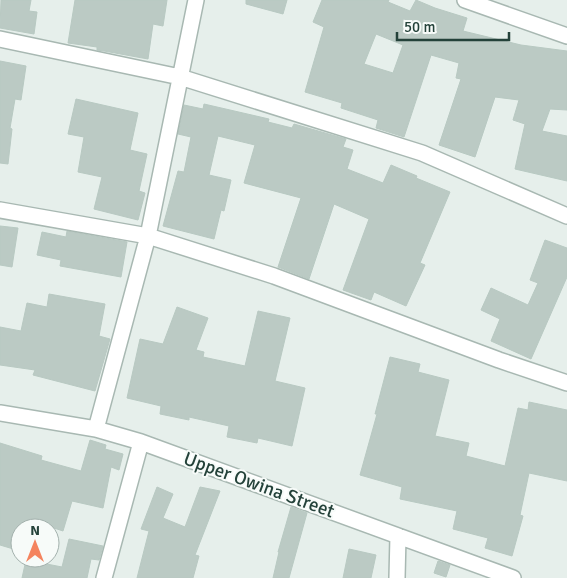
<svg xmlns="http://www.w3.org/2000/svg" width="567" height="578" font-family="Signika,sans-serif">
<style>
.building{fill:#bbcac4;stroke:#b8c9c2;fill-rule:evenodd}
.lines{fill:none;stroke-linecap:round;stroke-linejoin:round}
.minor-casing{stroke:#a8b8b2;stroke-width:18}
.minor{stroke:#fff;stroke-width:15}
.labels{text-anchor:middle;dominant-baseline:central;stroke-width:4;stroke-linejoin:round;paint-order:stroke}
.street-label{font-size:19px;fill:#24423a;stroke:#f7fbf9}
</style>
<rect width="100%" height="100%" fill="#e6efeb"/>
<!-- building -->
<path class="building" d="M1,0H31L29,11L37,12L34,34L0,28Z
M75,0H167L163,26L153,24L148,59L104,51L97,50V47L68,43Z
M246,0H287L283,14L246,4Z
M322,0H389L388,2L410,11L416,0L435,8L467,18L463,31L521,45L567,51V110L550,109L542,131L567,136V181L515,169L525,124L513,120L519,100L495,97L475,157L439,145L461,79L456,78L459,63L431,55L404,137L376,128L378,120L341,108L342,103L305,92L324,27L313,22ZM376,34L403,45L393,73L364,64Z
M0,61L26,66L21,100L15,99L10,128L12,129L8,164L0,163Z
M76,99L138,113L130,150L147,154L139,191L145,193L138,220L94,209L102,177L78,172L84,137L68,134Z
M204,104L269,119L268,122L292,128L294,124L346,139L343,147L353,150L347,169L383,183L391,165L417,176L416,178L450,192L420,263L425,265L406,306L374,292L371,300L343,290L369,219L334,204L309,279L278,267L301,198L244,183L255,145L218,136L209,175L231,180L224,211L221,210L214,239L163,226L178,171L184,172L191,137L178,134L184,105L203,109Z
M0,226L18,228L12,267L0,265Z
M67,231L127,242L121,277L60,266L61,260L37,255L42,232L66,237Z
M545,240L567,248V277L531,359L491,341L500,319L481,310L491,288L528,305L538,283L530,280Z
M49,294L105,304L99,336L110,339L95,391L33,375L35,370L0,365V327L21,331L27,303L47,307Z
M177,307L208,318L196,350L204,352L203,357L245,366L258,311L290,318L275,381L305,388L292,446L258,438L257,443L227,437L229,426L189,417V420L160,414L161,406L127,398L140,339L163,344Z
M390,357L420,364L418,372L449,380L435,436L469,443L466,456L505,466L518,408L528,410L529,402L567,410V481L529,473L520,515L523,516L512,556L485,548L488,538L453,529L457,511L400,499L402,487L360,475L377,414H375Z
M90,440L106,445L105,449L123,454L119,470L111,467L103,508L72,501L63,531L33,521L31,528H20V551L0,545V443L42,456L41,460L81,471Z
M157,487L173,494L163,518L185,527L200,487L220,491L195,555L199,556L193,578H137L149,531L141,529Z
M291,507L307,513L289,578H273L279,552H278Z
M69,539L103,546L99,560L91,559L87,578H22L26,560L62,567Z
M349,549L376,555L371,578H343Z
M438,561L450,565L446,577L434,573Z"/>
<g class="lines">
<defs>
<path id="minor" d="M465,0L567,36
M0,39L180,77L422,153L567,216
M0,210L148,236L274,276L499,360L567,383
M0,413L96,429L141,442L513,578
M96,429L148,236L196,0
M104,578L141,442
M397,578L398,536"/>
</defs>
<!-- minor casing -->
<use href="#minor" class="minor-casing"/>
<!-- minor -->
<use href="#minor" class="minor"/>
</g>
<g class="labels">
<!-- street labels -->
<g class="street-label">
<text transform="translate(259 485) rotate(20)">Upper Owina Street</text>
</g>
</g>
<!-- north arrow -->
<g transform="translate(35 543)"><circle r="24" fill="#f7fbf9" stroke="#a3b1ad"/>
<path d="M0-4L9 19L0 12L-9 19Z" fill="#f4845f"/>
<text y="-8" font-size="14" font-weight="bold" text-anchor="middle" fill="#24423a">N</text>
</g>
<!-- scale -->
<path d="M397 32v8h112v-8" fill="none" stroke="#24423a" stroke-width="2.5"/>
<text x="404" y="32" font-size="15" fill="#24423a" stroke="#f7fbf9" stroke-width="4" paint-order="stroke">50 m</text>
</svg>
